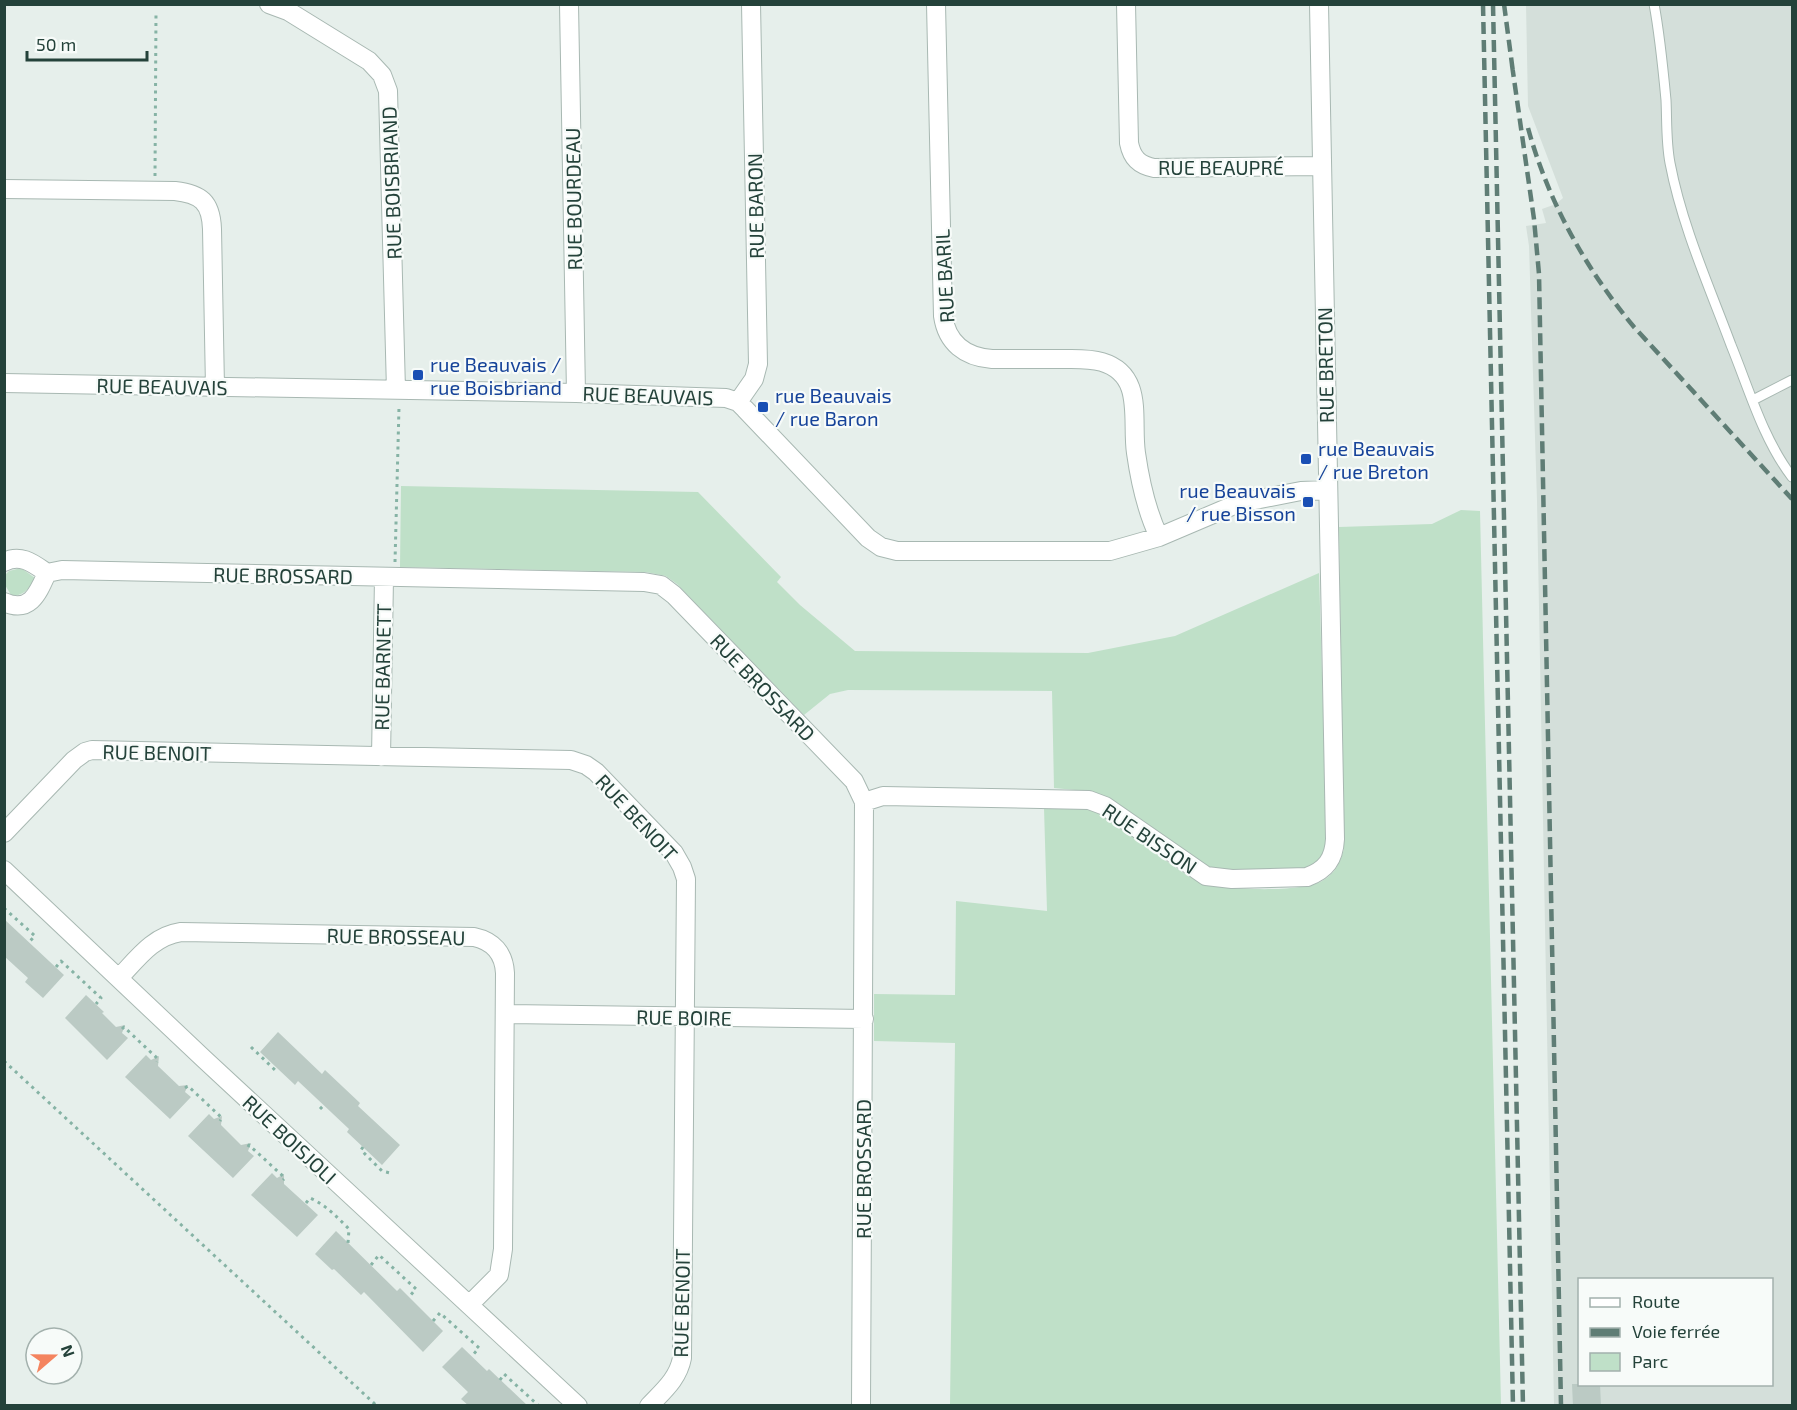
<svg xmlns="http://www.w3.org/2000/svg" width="1797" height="1410" font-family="'Exo 2',sans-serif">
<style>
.built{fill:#d4dfda;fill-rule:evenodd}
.green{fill:#bfe0c8}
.building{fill:#bbcac4}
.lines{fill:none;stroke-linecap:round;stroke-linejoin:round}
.service-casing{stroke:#a8b8b2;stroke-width:11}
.minor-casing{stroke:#a8b8b2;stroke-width:20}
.path{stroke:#86b3a5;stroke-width:3;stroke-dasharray:3 4.5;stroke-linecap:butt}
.service{stroke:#fff;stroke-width:9}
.minor{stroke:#fff;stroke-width:18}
.rail{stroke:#5f7d75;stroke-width:4.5;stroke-dasharray:12 6;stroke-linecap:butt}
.transit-dot{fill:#1a4fb4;stroke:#f7fbf9;stroke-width:2}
.labels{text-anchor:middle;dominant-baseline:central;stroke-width:4.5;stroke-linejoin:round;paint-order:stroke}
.street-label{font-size:20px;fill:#24423a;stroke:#f7fbf9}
.transit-label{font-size:20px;fill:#164399;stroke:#f7fbf9;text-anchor:start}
</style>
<rect width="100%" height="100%" fill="#e6efeb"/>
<!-- built -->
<path class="built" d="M1526,5H1792V1405H1554L1537,501L1529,246L1526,226L1546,223L1542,209L1556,204L1563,198L1528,106ZM1580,1280H1772V1384H1580Z"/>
<!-- green -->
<path class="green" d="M401,486L698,492L781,577L777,582L800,605L855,651L1088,653L1175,636L1319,573L1327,844C1325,854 1322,861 1312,866C1298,874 1237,872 1219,870C1213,869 1207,866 1202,864L1105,796L1085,791L1054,788L1052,691L848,690L830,694L804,715L677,584L666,576L646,572L400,567Z
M1461,510L1480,511L1501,1405H950L955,1043L874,1041V994L955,995L956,901L1047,911L1044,808C1063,807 1081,804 1098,813C1134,829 1161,862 1196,880C1217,891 1302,893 1322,881C1336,873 1340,863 1344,849L1339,527L1432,524Z
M21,568L35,578C29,588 24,597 11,595L5,585V575L9,571Z"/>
<!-- building -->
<path class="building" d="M4,919L64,975L43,998L25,982L28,978L4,956Z
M86,995L104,1012L102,1013L116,1027L125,1025L122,1033L128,1038L107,1060L65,1018Z
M278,1032L322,1074L325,1070L360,1103L358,1106L400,1145L382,1165L347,1132L349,1129L298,1081L295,1085L260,1052Z
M146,1055L151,1060L159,1056L158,1066L179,1086L188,1085L185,1092L191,1097L170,1119L125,1077Z
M209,1114L214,1119L222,1116L221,1125L241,1145L251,1143L248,1151L254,1156L233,1178L188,1136Z
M272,1173L277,1178L284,1174V1184L318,1215L297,1237L251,1195Z
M336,1231L397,1291L400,1288L443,1331L423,1352L364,1292L361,1295L334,1269L332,1270L315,1254Z
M462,1347L487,1371L489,1369L528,1406H469L461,1399L468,1392L442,1367Z
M1572,1384H1600L1601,1406H1573Z"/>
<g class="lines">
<defs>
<path id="service" d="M1654,4C1660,36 1663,68 1666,100C1667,121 1666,142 1670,163C1682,226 1709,286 1731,345C1749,389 1763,439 1792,477
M1753,400L1792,380"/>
<path id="minor" d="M269,4L288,11L369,61L382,75L388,91L396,390
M569,4L576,393
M936,4L943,316C947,343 965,357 992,359C1015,359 1038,359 1061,359C1074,359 1089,358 1102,362C1145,375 1131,420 1136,453C1140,481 1147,512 1159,537
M1126,4L1129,143C1132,158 1139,165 1154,168L1322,166
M4,189L175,191C201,194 211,202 212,229L215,387
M4,383L576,393L726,398L738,402L745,409L868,538L881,547L897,551H1110L1159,537L1239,503L1301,491L1327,490
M738,402L754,379L758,364L751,4
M4,562C21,553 34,564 47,573C38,593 30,614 4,602
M47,573L62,570L644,582L661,585L674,595L854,781L864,802L861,1406
M381,757L384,578
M864,802L883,796L1089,800L1105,806L1206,876L1232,879L1307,877C1326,870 1334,859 1335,839L1319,4
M4,833L74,760L85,752L92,750L571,760L586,765L596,772L674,853L682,867L686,879L682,1358C678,1379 663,1391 649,1406
M4,870L204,1059L578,1406
M119,978C137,959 153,936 181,932L474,937C493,941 504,953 505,973L503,1249L499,1275L469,1305
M505,1014L864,1019"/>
</defs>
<!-- service casing -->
<use href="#service" class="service-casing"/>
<!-- minor casing -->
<use href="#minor" class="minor-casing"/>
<!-- path -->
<path class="path" d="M155,176L156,13
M395,562L399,407
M4,908L35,936L29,942
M56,967L61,961L101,998L96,1004
M122,1029L124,1027L158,1059L157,1062
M251,1047L275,1070L277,1068
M4,1061L377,1406
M185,1088L188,1086L222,1118L220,1121
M320,1109L324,1105
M248,1147L249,1145L285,1178L283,1180
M363,1147L361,1150L382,1171L390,1173
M306,1203L310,1198C326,1205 337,1217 349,1229L348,1243
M371,1265L379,1255L416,1289L409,1297
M433,1321L440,1313L479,1348L472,1356
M500,1380L504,1374L539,1406"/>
<!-- service -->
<use href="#service" class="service"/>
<!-- minor -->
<use href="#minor" class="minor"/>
<!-- rail -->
<path class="rail" d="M1483,4L1513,1406
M1493,4L1523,1406
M1504,4L1513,72
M1512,65L1534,219L1539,274L1561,1406
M1528,128C1548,201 1585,268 1634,327L1792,499"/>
</g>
<!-- markers -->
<g class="transit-dot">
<rect x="412" y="369" width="12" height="12" rx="3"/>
<rect x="757" y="401" width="12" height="12" rx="3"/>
<rect x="1300" y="453" width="12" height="12" rx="3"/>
<rect x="1302" y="496" width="12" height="12" rx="3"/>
</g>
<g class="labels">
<!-- street labels -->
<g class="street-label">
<text x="1221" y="167">RUE BEAUPRÉ</text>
<text transform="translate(391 183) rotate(-92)">RUE BOISBRIAND</text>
<text transform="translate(573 199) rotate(-91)">RUE BOURDEAU</text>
<text transform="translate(755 206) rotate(-91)">RUE BARON</text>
<text transform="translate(944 276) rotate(-93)">RUE BARIL</text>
<text transform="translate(1325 365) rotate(-91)">RUE BRETON</text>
<text transform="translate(162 386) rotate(1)">RUE BEAUVAIS</text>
<text transform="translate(648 395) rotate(2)">RUE BEAUVAIS</text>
<text transform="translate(283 575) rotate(1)">RUE BROSSARD</text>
<text transform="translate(382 667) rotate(-89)">RUE BARNETT</text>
<text transform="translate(763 687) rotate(46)">RUE BROSSARD</text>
<text transform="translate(157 752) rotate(1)">RUE BENOIT</text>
<text transform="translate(637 817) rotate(47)">RUE BENOIT</text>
<text transform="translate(1150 838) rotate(34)">RUE BISSON</text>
<text transform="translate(396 936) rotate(1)">RUE BROSSEAU</text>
<text transform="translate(684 1017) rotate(1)">RUE BOIRE</text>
<text transform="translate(290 1139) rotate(43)">RUE BOISJOLI</text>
<text transform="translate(863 1169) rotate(-90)">RUE BROSSARD</text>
<text transform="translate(681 1303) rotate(-89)">RUE BENOIT</text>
</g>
<!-- transit labels -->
<g class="transit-label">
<text x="430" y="364">rue Beauvais /<tspan x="430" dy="23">rue Boisbriand</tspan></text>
<text x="775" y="395">rue Beauvais<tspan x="775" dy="23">/ rue Baron</tspan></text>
<text x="1318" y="448">rue Beauvais<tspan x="1318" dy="23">/ rue Breton</tspan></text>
<text x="1296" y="490" text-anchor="end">rue Beauvais<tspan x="1296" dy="23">/ rue Bisson</tspan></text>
</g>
</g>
<!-- border -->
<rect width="1797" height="1410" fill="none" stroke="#24423a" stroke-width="12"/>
<!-- legend -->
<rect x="1578" y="1278" width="195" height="108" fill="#f7fbf9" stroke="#a3b1ad" stroke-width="1.5"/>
<rect x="1590" y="1298" width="30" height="9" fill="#ffffff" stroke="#a3b1ad" stroke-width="1.5"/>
<text x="1632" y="1308" font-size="18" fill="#24423a">Route</text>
<rect x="1590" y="1328" width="30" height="9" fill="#5f7d75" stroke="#a3b1ad" stroke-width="1.5"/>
<text x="1632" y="1338" font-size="18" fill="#24423a">Voie ferrée</text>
<rect x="1590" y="1353" width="30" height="18" fill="#bfe0c8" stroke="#a3b1ad" stroke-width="1.5"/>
<text x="1632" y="1368" font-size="18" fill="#24423a">Parc</text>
<!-- north arrow -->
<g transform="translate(54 1356) rotate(70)"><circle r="28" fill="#f7fbf9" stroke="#a3b1ad" stroke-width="1.5"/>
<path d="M0-4.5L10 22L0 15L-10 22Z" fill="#f4845f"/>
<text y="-9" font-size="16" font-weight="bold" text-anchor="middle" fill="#24423a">N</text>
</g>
<!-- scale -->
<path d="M27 51v9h120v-9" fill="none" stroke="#24423a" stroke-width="3"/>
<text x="36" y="51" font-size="18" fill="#24423a" stroke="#f7fbf9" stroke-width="4.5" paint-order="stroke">50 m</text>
</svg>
